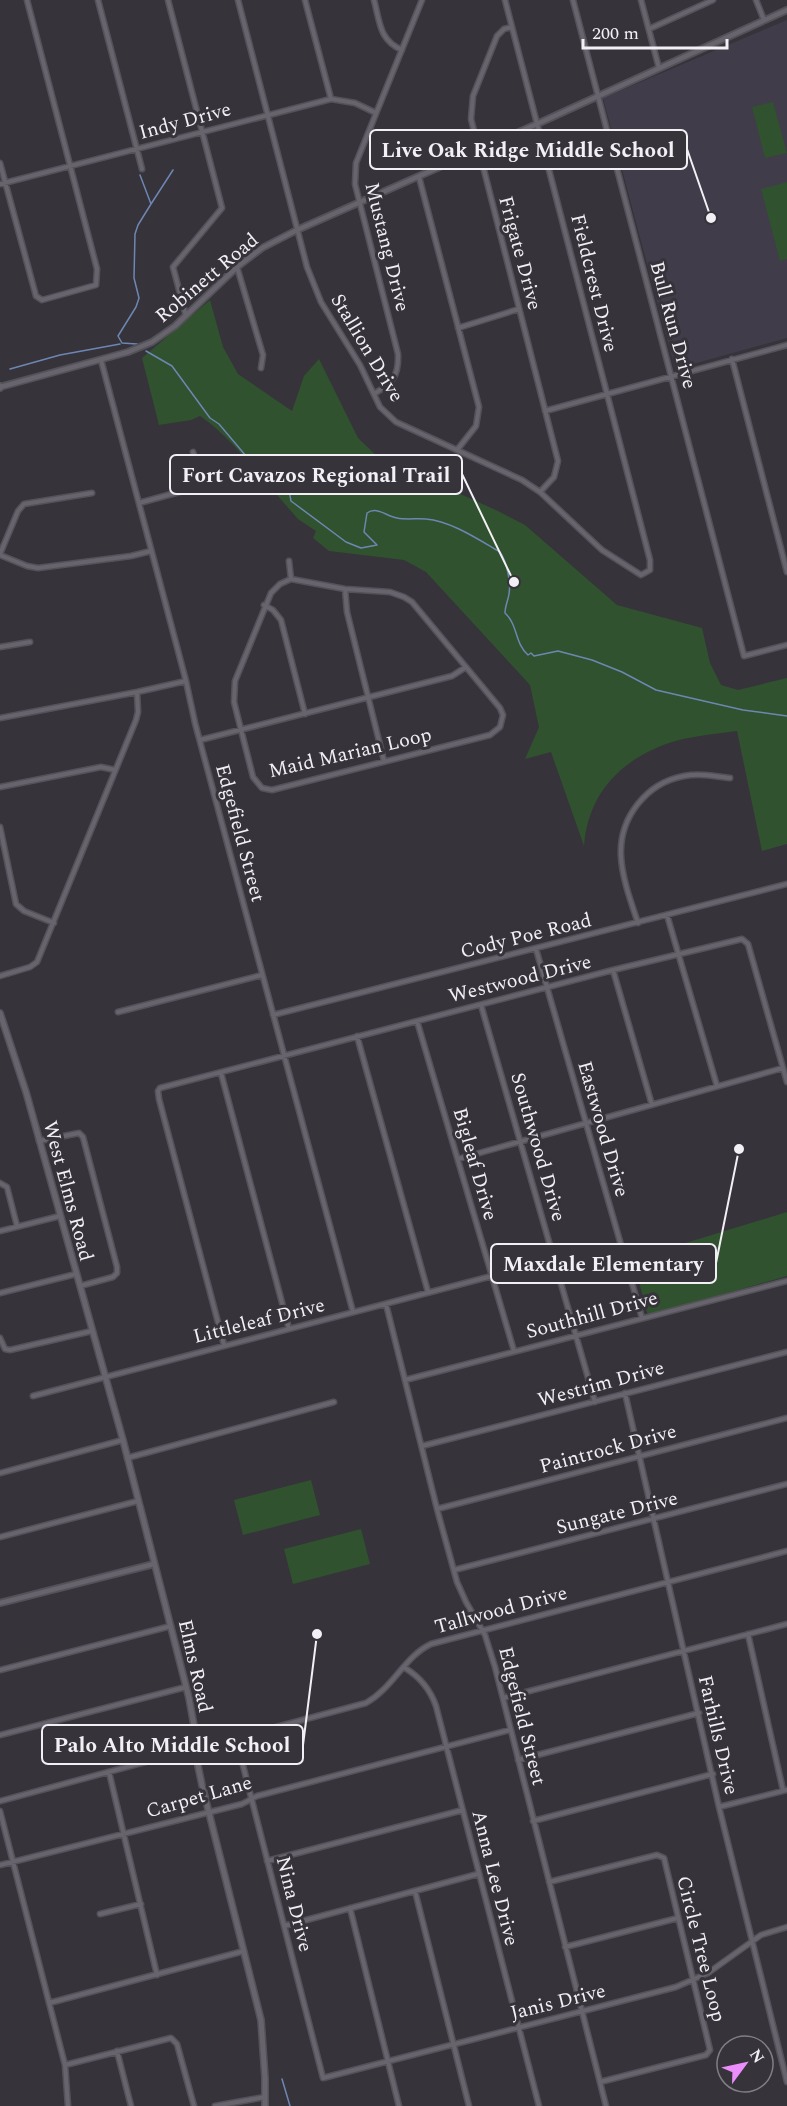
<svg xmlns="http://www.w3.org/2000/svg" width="787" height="2106" font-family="Spectral,serif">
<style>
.built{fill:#413c49}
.green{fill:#30522f}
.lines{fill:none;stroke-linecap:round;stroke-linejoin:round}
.stream{stroke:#6d87b2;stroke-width:1.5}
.minor-casing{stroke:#545259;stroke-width:7}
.tertiary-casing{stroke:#545259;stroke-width:8}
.secondary-casing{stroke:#545259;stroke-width:8}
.minor{stroke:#68646e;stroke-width:4}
.tertiary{stroke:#68646e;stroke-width:4.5}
.secondary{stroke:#68646e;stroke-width:5}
.labels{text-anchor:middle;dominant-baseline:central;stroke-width:6;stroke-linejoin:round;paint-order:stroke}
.street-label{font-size:20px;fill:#f2f0f5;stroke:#36333b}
.leader{fill:none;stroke:#f2f0f5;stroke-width:2}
.callout-dot{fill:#f2f0f5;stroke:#36333b;stroke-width:2}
.callout{fill:#36333b;stroke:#f2f0f5;stroke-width:2}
.callout-label{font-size:21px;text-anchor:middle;font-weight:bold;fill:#f2f0f5}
</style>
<rect width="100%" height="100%" fill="#36333b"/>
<!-- built -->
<path class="built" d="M787,20V338L675,369L603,98Z"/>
<!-- green -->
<path class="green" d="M773,102L787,153L765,158L752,107Z
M787,182V259L780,261L761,189Z
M210,300L223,347L238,374L292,411L304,376L319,359L358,438L378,457L498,511L525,525L617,605L702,628L710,663L721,685L738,690L787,678V844L762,851L737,731C715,734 690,736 669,743C620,760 588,794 584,846L551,752L525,759L539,727L530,685L426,572L404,560L329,551L313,538L316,531L298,519L269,486L256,479C251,459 218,428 200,416L191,420L159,425L142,358Z
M787,1212V1276L648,1316L633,1259Z
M311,1480L320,1515L243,1535L234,1500Z
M361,1529L370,1564L293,1584L284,1549Z"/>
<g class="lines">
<!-- stream -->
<path class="stream" d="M151,204L173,170
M137,344L122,343L118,336L136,307L139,298L134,278L135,234L138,225L151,204L140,175
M146,351L172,366L210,418L219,424L246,456L265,471H270L283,461L288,463C294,475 287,488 291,501L346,542L361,548L377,545L364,532L367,513C377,506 386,516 397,518C407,520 417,518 426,519C451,521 479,540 500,552C507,563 511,581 509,594C508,601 505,606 505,613C518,625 515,644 528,655L531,653L534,656L558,651L592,660L622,672L656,690L743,710L787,716
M10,369L60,355L120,344
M282,2079L290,2106"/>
<defs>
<path id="minor" d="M98,0L142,169
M168,0L222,208L173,267L186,316
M238,0L307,267L321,302L360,365L380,407L396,422L522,480L540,492L602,550L641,575L650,570V560L505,0
M305,0L331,99
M374,0C380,22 379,40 402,50
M573,0L744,656L787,645
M641,0L659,68
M756,0L764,20
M512,27L504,29L497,36L473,96L471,119L558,461L554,477L540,492
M649,29L713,0
M0,163L36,296L42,300L96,285L97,269L27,0
M419,177L479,407L476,426L457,450
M0,184L331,99L355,103L376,113
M237,267L263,355L261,368
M458,328L519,309
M732,359L787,572
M101,360L186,681L195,723L353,1312
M374,394C392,383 399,377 398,354L355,184L356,163L422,0
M545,411L787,345
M193,452L204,485
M139,503L223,480
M0,554L18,511L24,504L92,493
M0,555L27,566L38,568L131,556L151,551
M289,561L291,579
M291,579L345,589L390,592L404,597L412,602L500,708L503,715L500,727L490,735L272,790L262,788L253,777L234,702L235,681L271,593L280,584Z
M345,589L347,612L384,761
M264,605L273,610L281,620L305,714
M0,647L30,642
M0,718L137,692L186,681
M200,740L452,676L466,667
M0,787L101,767L115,770
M0,827L16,904L24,911L54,923
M667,915L717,1086
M638,923C631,902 622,878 621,856C619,818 646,783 684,776C699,773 715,776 730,778
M536,949L642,1318
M613,970L652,1105
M0,976L30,967L37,962L136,720L138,712L137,692
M481,1005L595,1402
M118,1012L262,975
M273,1015L787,884
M417,1021L514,1351
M357,1036L428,1292
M221,1073L289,1329
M39,1141L79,1133L83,1137L117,1267V1273L113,1277L80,1286
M458,1159L783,1068
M0,1183L7,1187L17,1226
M0,1231L60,1216
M0,1293L76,1274
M386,1304L437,1509L457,1582L466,1602L485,1635L495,1667L606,2106
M0,1338L5,1349L10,1350L92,1331
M224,1345L159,1099L158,1091L160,1088L613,970L742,939L748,944L787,1082
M405,1380L787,1281
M625,1393L719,1807L787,2082
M33,1396L492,1276
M422,1446L787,1352
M127,1458L334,1402
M0,1473L123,1440
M437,1509L787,1418
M0,1537L138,1501
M454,1570L787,1484
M748,1634L783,1790
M405,1668C420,1677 430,1689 436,1706L539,2106
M0,1670L171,1626
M503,1698L787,1624
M0,1735L186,1687
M236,1738L323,2078L676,1987L708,1973L761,1935L787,1927
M518,1760L699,1713
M109,1772L157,1975
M0,1801L366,1703C393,1688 405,1656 431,1644L787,1551
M719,1807L787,1790
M0,1811L65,2065L68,2106
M533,1821L713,1774
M267,1861L463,1810
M0,1865L242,1804L257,1796L510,1730
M549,1882L657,1855L664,1858L710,2050L706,2055L600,2082
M415,1891L469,2106
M350,1908L399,2106
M100,1914L141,1904
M284,1926L478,1874
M565,1947L678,1918
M49,2003L244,1951
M117,2051L131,2106
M65,2065L171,2038L177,2044L194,2106
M215,2106L265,2097"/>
<path id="tertiary" d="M0,387L128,352L152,342L175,326L237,267L262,248L297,230L537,124L787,10
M0,1603L154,1564"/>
<path id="secondary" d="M0,386V388
M0,1013L26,1092L123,1440L189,1698L198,1748V1766L202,1785L261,2020L265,2078V2106"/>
</defs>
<!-- minor casing -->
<use href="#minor" class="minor-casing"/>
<!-- tertiary casing -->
<use href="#tertiary" class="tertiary-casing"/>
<!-- secondary casing -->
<use href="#secondary" class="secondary-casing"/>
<!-- minor -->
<use href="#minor" class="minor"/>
<!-- tertiary -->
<use href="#tertiary" class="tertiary"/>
<!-- secondary -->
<use href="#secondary" class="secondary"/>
</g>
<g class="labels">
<!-- street labels -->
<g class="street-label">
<text transform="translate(185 121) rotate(-15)">Indy Drive</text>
<text transform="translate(387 247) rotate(76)">Mustang Drive</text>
<text transform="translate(520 253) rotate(75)">Frigate Drive</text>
<text transform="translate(207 278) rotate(-40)">Robinett Road</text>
<text transform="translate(594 283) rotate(76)">Fieldcrest Drive</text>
<text transform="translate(673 325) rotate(75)">Bull Run Drive</text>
<text transform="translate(367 348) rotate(59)">Stallion Drive</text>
<text transform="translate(350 753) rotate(-13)">Maid Marian Loop</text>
<text transform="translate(240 833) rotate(75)">Edgefield Street</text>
<text transform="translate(526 936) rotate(-14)">Cody Poe Road</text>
<text transform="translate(520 979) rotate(-14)">Westwood Drive</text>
<text transform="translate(603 1129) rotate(74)">Eastwood Drive</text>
<text transform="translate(538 1147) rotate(74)">Southwood Drive</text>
<text transform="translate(475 1164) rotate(74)">Bigleaf Drive</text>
<text transform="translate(68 1191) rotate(75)">West Elms Road</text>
<text transform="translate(592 1315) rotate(-15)">Southhill Drive</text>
<text transform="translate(259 1321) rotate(-14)">Littleleaf Drive</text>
<text transform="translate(601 1384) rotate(-15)">Westrim Drive</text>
<text transform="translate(608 1449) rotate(-15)">Paintrock Drive</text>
<text transform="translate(617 1513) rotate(-14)">Sungate Drive</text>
<text transform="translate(501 1610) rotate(-15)">Tallwood Drive</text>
<text transform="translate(195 1666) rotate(77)">Elms Road</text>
<text transform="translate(522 1716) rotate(76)">Edgefield Street</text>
<text transform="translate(718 1735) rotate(77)">Farhills Drive</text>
<text transform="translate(199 1797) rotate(-16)">Carpet Lane</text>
<text transform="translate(495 1878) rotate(76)">Anna Lee Drive</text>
<text transform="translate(294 1904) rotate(76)">Nina Drive</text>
<text transform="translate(701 1949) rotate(76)">Circle Tree Loop</text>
<text transform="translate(558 2002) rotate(-14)">Janis Drive</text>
</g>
</g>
<!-- callouts -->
<path class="leader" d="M711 218L687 149M514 582L462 474M739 1149L716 1263M317 1634L303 1745"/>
<g class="callout-dot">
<circle cx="711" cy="218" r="6"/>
<circle cx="514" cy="582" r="6"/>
<circle cx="739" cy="1149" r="6"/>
<circle cx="317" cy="1634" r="6"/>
</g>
<g class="callout">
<rect x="370" y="130" width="317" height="39" rx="6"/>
<rect x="170" y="455" width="292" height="39" rx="6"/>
<rect x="491" y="1244" width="225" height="39" rx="6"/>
<rect x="42" y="1725" width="261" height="39" rx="6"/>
</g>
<g class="callout-label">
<text x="528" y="157">Live Oak Ridge Middle School</text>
<text x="316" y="482">Fort Cavazos Regional Trail</text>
<text x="603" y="1271">Maxdale Elementary</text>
<text x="172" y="1752">Palo Alto Middle School</text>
</g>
<!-- north arrow -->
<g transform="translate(745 2064) rotate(57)"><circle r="28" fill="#36333b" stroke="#817f85" stroke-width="1.5"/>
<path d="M0-4.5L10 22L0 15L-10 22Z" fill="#eb8dfb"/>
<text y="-9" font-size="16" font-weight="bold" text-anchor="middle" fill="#f2f0f5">N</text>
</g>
<!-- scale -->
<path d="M583 39v9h144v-9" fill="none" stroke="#f2f0f5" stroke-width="3"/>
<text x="592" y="39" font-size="18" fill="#f2f0f5" stroke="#36333b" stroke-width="4.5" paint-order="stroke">200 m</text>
</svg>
